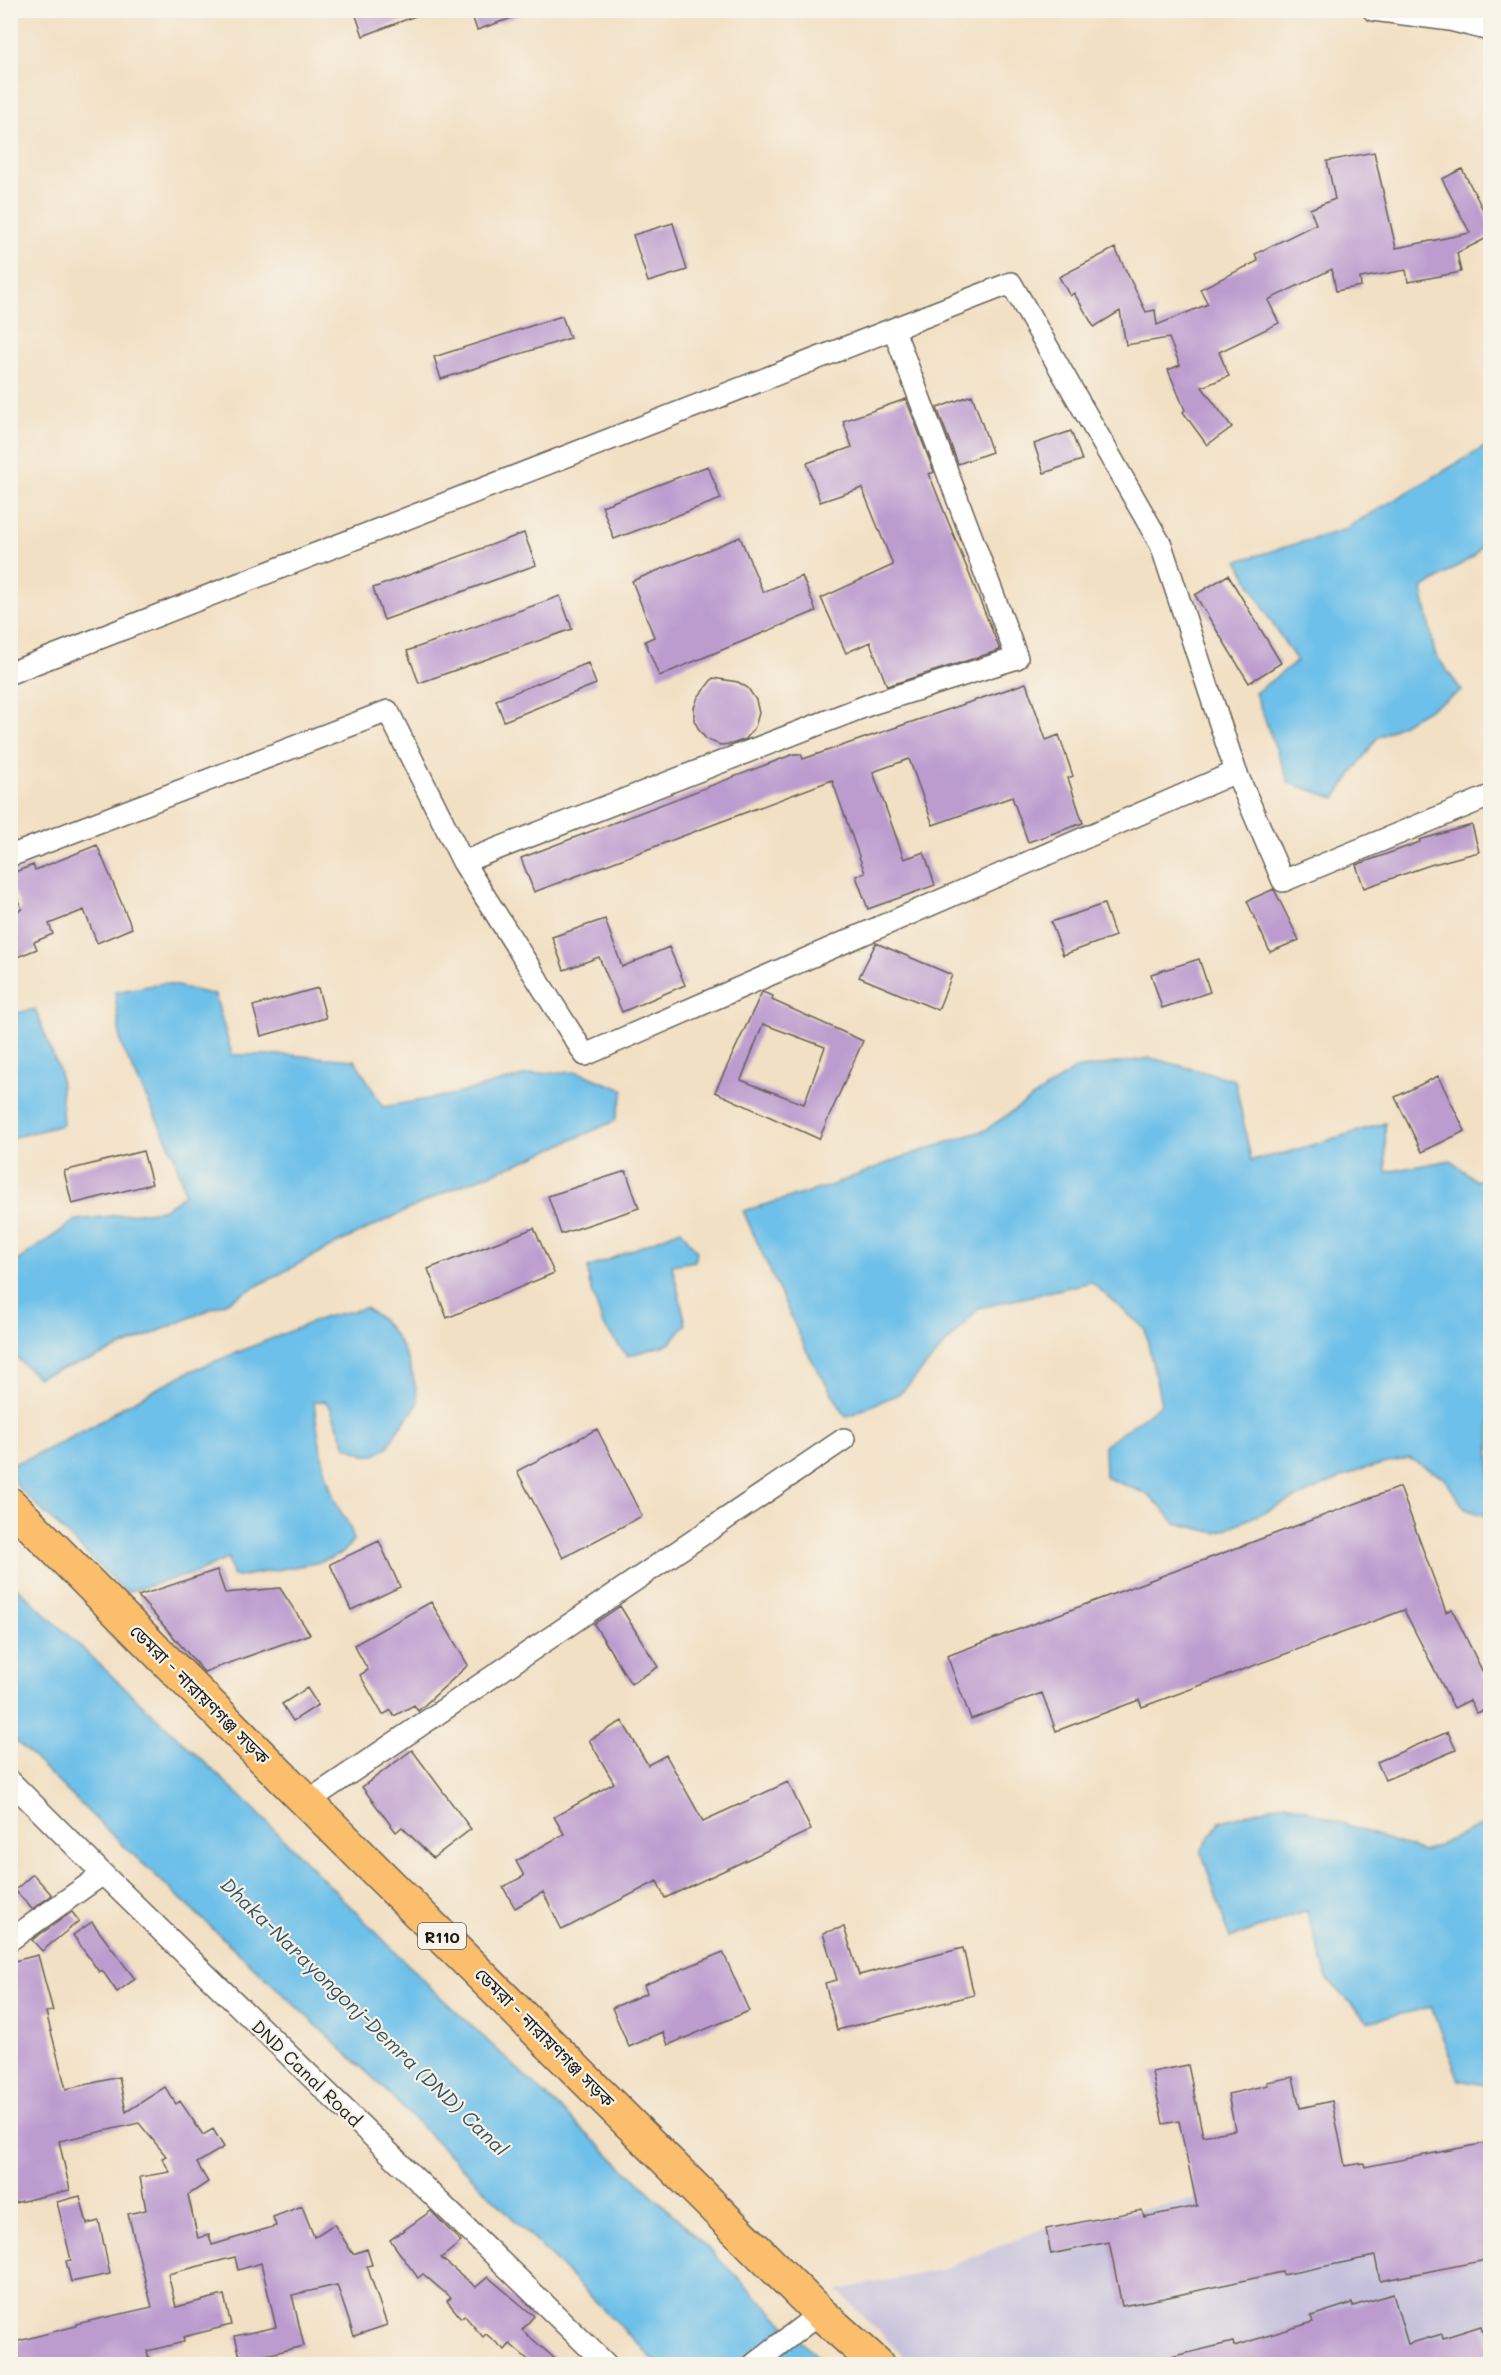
<svg xmlns="http://www.w3.org/2000/svg" width="1501" height="2375" font-family="Mali,'Noto Sans Bengali',sans-serif">
<style>
.industrial{fill:#c4c0db}
.water{fill:#6dc0e9;stroke:#446e82;stroke-width:1.5}
.building{fill:#bc9ccf;fill-rule:evenodd}
.lines{fill:none;stroke-linecap:round;stroke-linejoin:round}
.street-casing{stroke:#676157;stroke-width:24}
.primary-casing{stroke:#676157;stroke-width:36}
.street{stroke:#fff;stroke-width:21}
.primary{stroke:#fabe6d;stroke-width:33}
.labels{text-anchor:middle;dominant-baseline:central;stroke-width:4.5;stroke-linejoin:round;paint-order:stroke}
.shield{fill:#f7f3e8;stroke:#5e5c59;stroke-width:1.5}
.shield-label{font-size:16px;font-weight:bold;fill:#1c1c1c}
.street-label{font-size:18px;fill:#1c1c1c;stroke:#f7f3e8}
.water-label{font-size:20px;font-style:italic;fill:#385564;stroke:#f7f3e8}
</style>
<rect width="100%" height="100%" fill="#f7f3e8"/>
<filter id="ink" filterUnits="userSpaceOnUse"><feTurbulence type="fractalNoise" baseFrequency=".0167" numOctaves="2"/><feDisplacementMap in="SourceGraphic" scale="12" xChannelSelector="R" yChannelSelector="G"/><feConvolveMatrix kernelMatrix="1 2 1 2 8 2 1 2 1" color-interpolation-filters="sRGB"/></filter>
<filter id="wash" filterUnits="userSpaceOnUse"><feTurbulence type="fractalNoise" baseFrequency=".008" numOctaves="4" result="noise"/><feDisplacementMap in="SourceGraphic" scale="24" xChannelSelector="R" yChannelSelector="G"/><feGaussianBlur stdDeviation="1.35" result="paint"/><feColorMatrix in="noise" values="0 0 0 0 0 0 0 0 0 0 0 0 0 0 0 0 0 1.4 0 .05"/><feComposite in="paint" operator="in"/></filter>
<g filter="url(#wash)">
<rect width="100%" height="100%" fill="#f2e0c4"/>
<!-- industrial -->
<path class="industrial" d="M1490,2144V2364H911L837,2290L940,2270L1044,2228Z"/>
<!-- water -->
<path class="water" d="M1488,445L1490,449V532L1474,556L1422,589L1435,654L1462,691L1377,738L1335,798L1289,783L1255,693L1297,661L1270,620L1238,561L1343,530Z
M164,983L215,995L232,1055H288L355,1060L383,1107L456,1094L530,1074L578,1072L624,1090L615,1121L529,1159L450,1190L338,1243L225,1303L93,1359L37,1377L16,1357L11,1347V1273L17,1261L76,1220L162,1210L185,1194L174,1155L121,1045L115,992Z
M35,1009L60,1073L63,1125L11,1138V1014Z
M1151,1058L1235,1080L1251,1160L1285,1153L1385,1123L1386,1172L1451,1160L1476,1181L1490,1174V1518L1465,1509L1444,1478L1409,1458L1359,1470L1217,1533L1176,1523L1149,1495L1105,1477L1104,1446L1161,1404L1145,1329L1091,1282L979,1308L901,1393L846,1417L806,1350L743,1211L830,1186L900,1158L985,1130L1075,1069Z
M681,1230L697,1252L695,1261L672,1265L686,1324L669,1344L627,1356L603,1325L589,1282L588,1268Z
M365,1308C398,1326 415,1368 418,1404L397,1431L388,1447L375,1455H365L346,1446L329,1405L324,1401L314,1402C318,1435 322,1467 334,1498C339,1514 352,1522 353,1540L343,1553L316,1563L237,1577L232,1575L228,1558L199,1572L126,1592L19,1488C15,1481 7,1472 13,1464L40,1453L93,1426L121,1408L186,1373L325,1317Z
M10,1581L247,1802L431,1988L678,2219L825,2364H658L374,2079L110,1833L11,1736Z
M1286,1803L1423,1852L1490,1822V2086L1459,2080L1431,2007L1368,2022L1327,1978L1307,1911L1230,1938L1201,1851L1219,1822Z"/>
<g id="blocks">
<!-- building -->
<path class="building" d="M354,10H426V12L363,36Z
M470,10H526V13L477,30Z
M1374,152L1396,248L1470,233L1442,179L1462,169L1491,225V236L1457,253L1461,272L1408,282L1406,270L1360,278L1361,286L1336,291L1332,269L1268,300L1279,323L1219,352L1229,376L1202,387L1232,427L1207,445L1183,412L1185,410L1168,370L1180,365L1169,338L1126,345L1120,311L1094,327L1074,293L1070,296L1059,277L1115,248L1146,312L1155,310L1157,325L1208,304L1200,289L1258,261L1255,254L1316,224L1310,209L1335,199L1327,161Z
M673,223L687,270L648,282L633,235Z
M562,316L570,338L441,379L434,357Z
M972,395L992,452L958,464L937,408Z
M906,399L934,472L929,474L1000,650L887,686L870,642L846,653L821,598L893,565L862,488L820,502L807,463L852,447L843,421Z
M1071,431L1082,460L1044,473L1034,444Z
M708,466L721,499L614,539L602,506Z
M524,533L536,565L384,620L373,588Z
M740,537L763,592L802,576L816,611L659,676L645,641L654,637L632,581Z
M1228,575L1281,663L1249,683L1195,595Z
M560,596L572,629L419,683L407,651Z
M588,663L596,684L504,721L496,700Z
M713,678L738,682L748,688L756,700L759,713L755,727L746,739L732,744L720,745L706,739L699,730L694,720V708L698,697Z
M1026,683L1046,740L1059,735L1073,776L1068,778L1083,823L1028,842L1012,797L933,825L909,759L873,772L904,859L924,852L935,885L868,909L856,876L865,873L832,780L534,892L521,858L794,754H801L803,759Z
M1472,825L1479,852L1430,865L1364,888L1356,865L1420,842L1419,840Z
M97,845L132,928L97,943L84,910L49,924L53,934L34,942L37,949L10,960V914L22,909L10,882V874L33,865L35,870Z
M1274,889L1299,940L1270,952L1247,901Z
M1104,904L1115,936L1063,955L1051,922Z
M605,919L622,967L669,947L685,985L622,1012L599,957L564,970L552,937Z
M876,943L952,975L938,1010L859,977Z
M1199,959L1210,992L1162,1008L1151,974Z
M318,988L326,1018L261,1036L253,1006Z
M762,992L773,996L772,1000L863,1041L819,1139L715,1092ZM763,1024L825,1047L804,1104L741,1080Z
M1438,1076L1465,1131L1422,1152L1395,1097Z
M143,1151L152,1184L72,1204L64,1171Z
M626,1171L639,1208L561,1234L548,1196Z
M534,1228L554,1273L447,1318L428,1269Z
M597,1429L642,1516L563,1558L517,1471Z
M1400,1487L1446,1612L1452,1609L1491,1689V1707L1477,1713L1470,1700L1454,1708L1404,1610L1142,1707L1139,1700L1056,1731L1042,1693L971,1719L947,1656Z
M379,1541L400,1587L351,1610L330,1564Z
M217,1570L225,1593L280,1588L310,1634L204,1672L138,1596Z
M431,1602L468,1665L418,1711L414,1705L394,1716L391,1710L383,1715L360,1675L368,1670L354,1645Z
M620,1606L658,1667L631,1684L594,1624Z
M307,1688L318,1705L293,1721L282,1704Z
M622,1721L648,1765L666,1755L703,1821L788,1782L811,1830L665,1898L657,1881L562,1930L543,1892L515,1908L503,1887L524,1876L516,1861L564,1834L554,1817L614,1783L589,1740Z
M1448,1732L1456,1750L1385,1780L1377,1762Z
M412,1750L471,1829L433,1858L402,1827L396,1832L362,1787Z
M33,1874L52,1895L32,1909L15,1890Z
M72,1912L79,1921L42,1951L32,1940Z
M92,1922L135,1979L117,1992L102,1970L99,1972L73,1935Z
M844,1927L859,1975L963,1948L974,1995L837,2030L825,1983L837,1980L823,1933Z
M723,1952L749,2011L668,2045L663,2032L629,2047L612,2008L647,1993L644,1985Z
M38,1955L53,2011L46,2012L66,2089L119,2077L126,2112L165,2087L176,2104L180,2101L203,2135L213,2129L224,2147L197,2163L208,2182L188,2195L198,2238L209,2235L212,2245L276,2226L273,2217L302,2206L314,2237L334,2224L353,2254L367,2249L372,2265L367,2266L387,2325L354,2336L337,2285L292,2295L304,2346L241,2361L235,2336L276,2327L261,2263L238,2270L235,2257L168,2274L176,2307L224,2295L231,2325L183,2337L184,2342L147,2351L150,2364H21L15,2342L76,2326V2324L152,2307L128,2214L146,2210L140,2177L170,2172L162,2158L166,2156L139,2123L59,2141L70,2190L10,2204V2096L16,2095L10,2075V1962Z
M1188,2065L1203,2136L1235,2130L1228,2094L1268,2085L1267,2082L1293,2077L1300,2108L1332,2101L1345,2166L1364,2163L1365,2167L1491,2142V2259L1380,2281L1375,2256L1283,2275L1282,2272L1164,2298L1122,2306L1109,2242L1051,2254L1046,2229L1142,2210L1144,2217L1197,2206L1179,2121L1163,2124L1152,2072Z
M80,2196L87,2224L99,2221L110,2274L71,2282L66,2261L71,2260L57,2202Z
M431,2211L461,2242L441,2258L476,2287L488,2277L534,2316L522,2330L561,2364H533L510,2344L505,2350L486,2334L483,2337L464,2315L461,2318L447,2301L451,2298L423,2274L418,2278L390,2240Z
M1393,2294L1408,2344L1442,2334L1443,2338L1481,2326L1491,2356V2364H1168L1167,2358L1233,2342L1234,2346L1313,2322L1311,2316L1352,2303L1353,2306Z"/>
</g>
</g>
<g filter="url(#ink)">
<use href="#blocks" fill-opacity="0" stroke="#676157" stroke-width="1.5"/>
<g class="lines">
<defs>
<path id="street" d="M1373,10L1450,20L1490,30
M10,673L1011,283L1161,545L1236,772L1283,881L1490,796
M10,856L388,711L463,862L871,704L1017,658L894,330
M463,862L585,1055L1236,772
M10,1781L103,1874L606,2364
M307,1802L844,1439
M10,1940L103,1874
M754,2364L820,2313"/>
<path id="primary" d="M10,1504L307,1802L820,2313L877,2364"/>
</defs>
<!-- street casing -->
<use href="#street" class="street-casing"/>
<!-- primary casing -->
<use href="#primary" class="primary-casing"/>
<!-- street -->
<use href="#street" class="street"/>
<!-- primary -->
<use href="#primary" class="primary"/>
</g>
</g>
<g class="labels">
<!-- shield labels -->
<rect class="shield" x="418" y="1923" width="48" height="26" rx="4.5"/>
<g class="shield-label">
<text x="442" y="1936">R110</text>
</g>
<!-- street labels -->
<g class="street-label">
<text transform="translate(200 1694) rotate(45)">ডেমরা - নারায়ণগঞ্জ সড়ক</text>
<text transform="translate(545 2037) rotate(45)">ডেমরা - নারায়ণগঞ্জ সড়ক</text>
<text transform="translate(307 2073) rotate(44)">DND Canal Road</text>
</g>
<!-- water labels -->
<g class="water-label">
<text transform="translate(365 2016) rotate(44)">Dhaka-Narayongonj-Demra (DND) Canal</text>
</g>
</g>
<!-- margin -->
<rect width="1501" height="2375" fill="none" stroke="#f7f3e8" stroke-width="36"/>
</svg>
